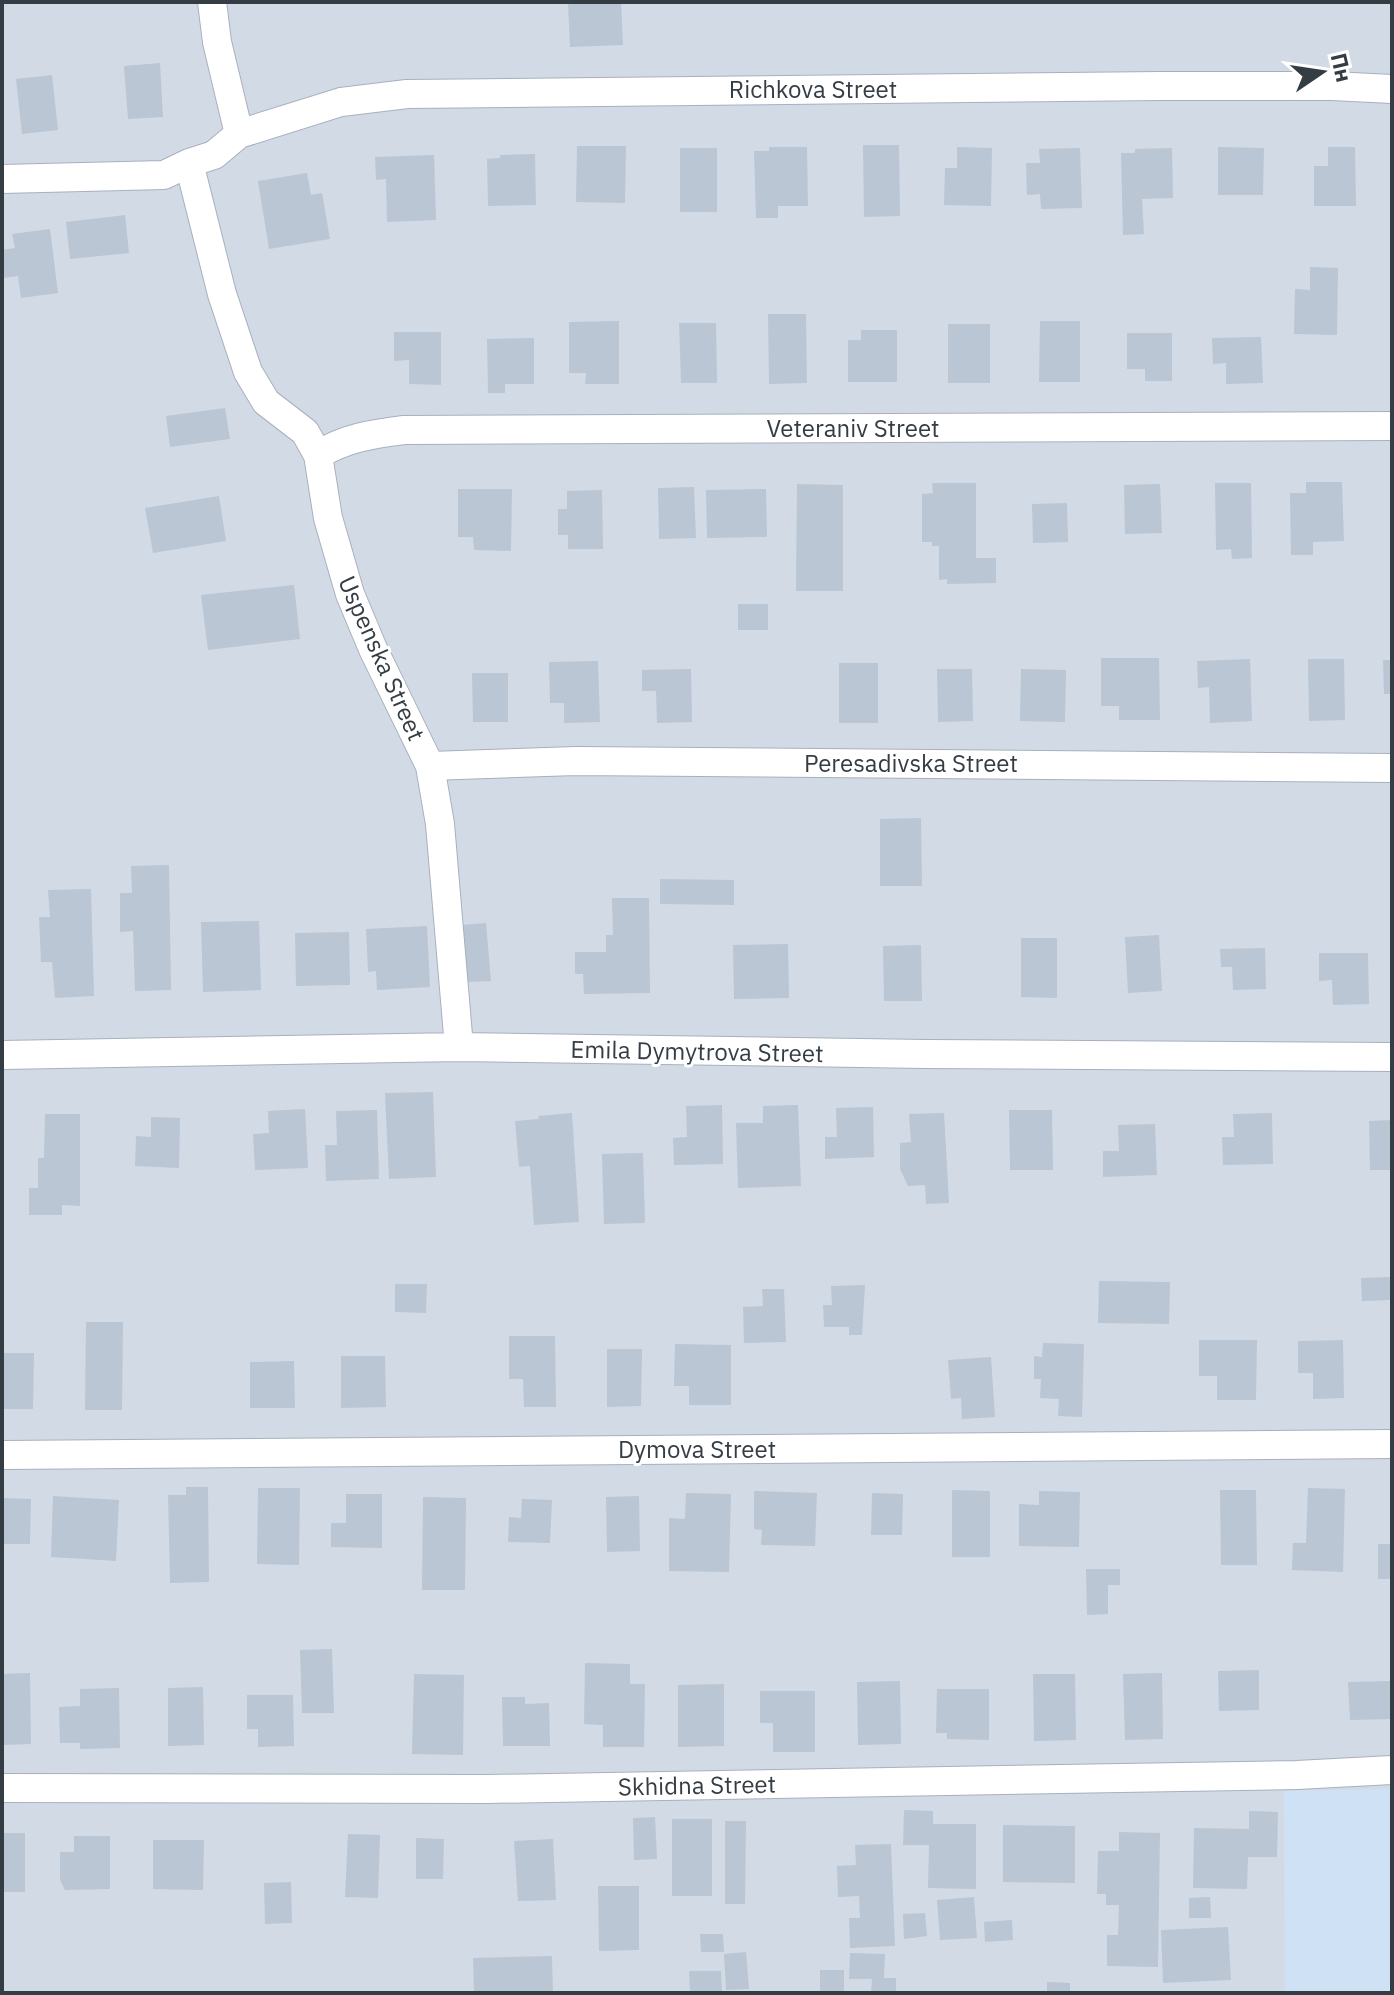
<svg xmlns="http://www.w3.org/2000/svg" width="1394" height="1995" font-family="'IBM Plex Sans',sans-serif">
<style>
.residential{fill:#d2dae6}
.commercial{fill:#cfe2f5}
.building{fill:#bac6d4}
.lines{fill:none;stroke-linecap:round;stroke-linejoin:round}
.street-casing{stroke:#a7b1bd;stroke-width:30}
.street{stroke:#fff;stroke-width:28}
.labels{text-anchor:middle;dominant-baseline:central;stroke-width:6;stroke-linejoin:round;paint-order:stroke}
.street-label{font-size:24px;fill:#343c44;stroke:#fff}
</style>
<rect width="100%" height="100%" fill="#e4eaf2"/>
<!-- residential -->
<path class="residential" d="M2,2H1392V1993H2Z"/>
<!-- commercial -->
<path class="commercial" d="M1392,1789V1993H1285L1284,1791Z"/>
<!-- building -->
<path class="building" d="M568,2H621L623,45L570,47Z
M160,63L163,117L128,119L124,66Z
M52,75L58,130L22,134L16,79Z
M863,145H899L900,216L864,217Z
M577,146H626L625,203L576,202Z
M769,147H807L808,206H778V218H756L754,151H769Z
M957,147L992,148L991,206L944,205L945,168H957Z
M1218,147L1264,148L1263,195H1218Z
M1328,147H1355L1356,206H1314V166H1328Z
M680,148H717V212H680Z
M1080,148L1082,208L1041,209L1040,194L1027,195L1026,163H1040L1039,149Z
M1172,148L1173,198L1142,199L1144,234L1123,235L1121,153H1135V149Z
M535,154L536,205L488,206L487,159L500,158V155Z
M434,155L436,220L387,222L386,179L376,180L375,157Z
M307,173L311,195L322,193L330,239L269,249L258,181Z
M125,215L129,253L70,259L66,222Z
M50,229L58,293L21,298L18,276L3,278L2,250L15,248L12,234Z
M1310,267L1338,268L1337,335L1294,334L1295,289L1310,290Z
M768,314H806L807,383L769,384Z
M619,321V384H585L586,373H569V322Z
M1040,321H1080V382H1039Z
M679,323H716L717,383H681Z
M948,324H990V383H948Z
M861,330H897V382H848V340H861Z
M394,332H441V385L409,384V360L394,361Z
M1127,333H1172V381H1145V369H1127Z
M1261,337L1263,383L1226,384V363L1213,364L1212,338Z
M534,338V384H505V393H488L487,339Z
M225,408L230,439L170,447L166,416Z
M1306,482H1342L1344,541L1313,542V555H1291L1290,493H1306Z
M932,483H976V558H996V583L947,584V579L939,580V546H932V542H922V494L933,493Z
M1215,483H1251L1252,558L1232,559L1231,549L1216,550Z
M797,484L843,485V591H796Z
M1160,484L1162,533L1125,534L1124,485Z
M694,487L696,538L659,539L658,488Z
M458,489H512L511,551L474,550L473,537H458Z
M766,489L767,537L707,538L706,490Z
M602,490L603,549H568V535H558V509H567V491Z
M219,496L226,541L153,553L145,508Z
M1067,503L1068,542L1033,543L1032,504Z
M294,585L300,639L208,650L201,595Z
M738,604H768V630H738Z
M1101,658H1159L1160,720H1119V706H1101Z
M1250,659L1252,721L1210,723L1209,687L1198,688L1197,661Z
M1308,659H1344L1345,720L1309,721Z
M1383,660H1392V694H1384Z
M598,661L600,722L564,723V703H550L549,662Z
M839,663H878V723H839Z
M691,669L692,722L657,723L656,691H642V670Z
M937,669H972L973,721L938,722Z
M1021,669L1066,670L1065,722L1020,721Z
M472,673H508V722H473Z
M921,818L922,886H880V819Z
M169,865L171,990L135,991L133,931L120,932V893H132L131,866Z
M660,879L734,880V905L660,904Z
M91,889L94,996L55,998L52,962H41L39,917H50L48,890Z
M612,898H649L650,993L584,994L583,974H575V952H606V935H613Z
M259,921L261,990L203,992L201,922Z
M486,923L491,981L466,982L462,925Z
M427,926L430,987L377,990L376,971L368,972L366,929Z
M349,932L350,985L296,986L295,933Z
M1159,935L1162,991L1128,993L1125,937Z
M1021,938H1057V998L1021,997Z
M788,944L789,998L734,999L733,945Z
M921,945L922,1001H884L883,946Z
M1265,948L1266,989L1233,990L1232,967H1221L1220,949Z
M1319,953H1368L1369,1004L1333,1005L1332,980L1319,981Z
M433,1092L436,1177L389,1179L385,1093Z
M722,1105L723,1164L674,1165L673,1138L687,1137L686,1106Z
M798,1105L801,1186L738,1188L736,1123H763V1106Z
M873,1107L874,1157L825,1159V1137H837L836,1108Z
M305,1109L308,1168L255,1170L253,1134L269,1133L268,1111Z
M377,1110L379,1179L326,1181L325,1145H337L336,1111Z
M1009,1110H1052L1053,1170H1010Z
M572,1113L579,1222L534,1225L530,1166L519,1167L515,1121L539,1119L538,1116Z
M944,1113L949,1203L926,1204L925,1185L908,1186L900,1169V1143L911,1142L909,1114Z
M1272,1113L1273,1164L1223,1165L1222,1137H1234L1233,1114Z
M45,1114H80V1206L62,1205V1215H29V1188H38V1158H44Z
M151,1117L180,1118L179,1168L135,1166L136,1136L151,1137Z
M1392,1120V1170H1370L1369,1121Z
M1155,1124L1157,1175L1103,1177V1151H1119L1118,1125Z
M643,1153L645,1223L604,1224L602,1154Z
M1392,1277V1300L1362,1301L1361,1278Z
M1099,1281L1170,1282L1169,1324L1098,1323Z
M395,1284H427L426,1313L395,1312Z
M865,1285L862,1335H849V1327H824L823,1305H832L831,1286Z
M762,1289H784L786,1342L744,1343L743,1307L763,1306Z
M86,1322H123L122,1410H85Z
M509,1336H555L556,1407H524L523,1379H509Z
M1199,1340H1257L1256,1400H1217V1376H1199Z
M1343,1340L1344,1398L1313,1399V1373H1298V1341Z
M1043,1343L1084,1344L1082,1417L1058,1416L1059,1399L1040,1398L1041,1379H1034V1356L1042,1357Z
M675,1344L731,1345V1405H689V1386H674Z
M607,1349H642L641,1406L607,1407Z
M2,1353H34L33,1409H2Z
M341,1356H385L386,1407L341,1408Z
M991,1357L995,1417L962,1419L961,1398L951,1399L948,1360Z
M294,1361L295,1408H250V1362Z
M186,1487H208L209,1582L170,1583L168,1495H186Z
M258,1488H300L299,1565L257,1564Z
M1308,1488L1345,1489L1343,1572L1292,1570L1293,1543H1306Z
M952,1490L990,1491V1557H952Z
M1220,1490H1256L1257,1565H1221Z
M754,1491L817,1493L815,1546L761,1545L762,1530L754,1529Z
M1039,1491L1080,1492L1079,1547L1019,1546V1504L1039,1505Z
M686,1493L731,1494L729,1572L669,1571V1518L685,1519Z
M872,1493L903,1494L902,1535H871Z
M346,1494H382V1548L331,1547V1523H346Z
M53,1496L119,1500L116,1561L51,1557Z
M639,1496L640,1551L607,1552L606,1497Z
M423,1497L466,1498L465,1590H422Z
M2,1498L31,1499L30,1544H2Z
M522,1499L552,1500L550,1543L508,1542L509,1517L521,1518Z
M1378,1544H1392V1579H1378Z
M1086,1569H1120V1585H1108V1614L1087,1615Z
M332,1649L334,1713H302L300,1650Z
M585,1663L630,1664V1684H645L644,1747H603V1725L584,1724Z
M1259,1670V1710L1219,1711L1218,1671Z
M30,1673L31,1744L2,1745V1674Z
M1162,1673L1163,1739L1125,1740L1123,1674Z
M414,1674L464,1675L463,1755L412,1754Z
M1033,1674H1075L1076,1740L1034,1741Z
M900,1681L901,1744L858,1745L857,1682Z
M1392,1681V1719L1350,1720L1348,1682Z
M724,1684V1746L678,1747V1685Z
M203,1687L204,1745L168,1746V1688Z
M119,1688L120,1748L80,1749V1743H60L59,1707L80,1706V1689Z
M937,1689H989V1740L947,1739V1733H936Z
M760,1691H815V1752H773V1723H760Z
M247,1695H293L294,1746L258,1747V1729H247Z
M502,1697H525V1704L549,1703L550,1746H503Z
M904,1810L933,1811V1824H976V1889L928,1888L929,1845H903Z
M1249,1811L1278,1812L1277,1857H1248L1247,1889L1193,1888L1194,1828L1249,1829Z
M655,1817L657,1859L634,1860L633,1818Z
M672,1819H712V1896H672Z
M725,1821H746L745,1904H725Z
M1003,1825L1075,1826V1883L1003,1882Z
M1119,1832L1160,1833L1158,1967L1107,1966V1935H1118L1119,1905H1106V1894H1097L1098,1851H1119Z
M2,1833H25V1892H2Z
M348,1834L380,1835L378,1898L345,1897Z
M74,1836H110V1889L65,1890L60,1880V1852H74Z
M416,1838L444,1839L443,1879H416Z
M553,1839L556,1900L518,1901L514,1841Z
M153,1840H204L203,1890L153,1889Z
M891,1844L895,1946L850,1948L849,1918H860L859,1896L838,1897L837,1866L856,1865L855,1845Z
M291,1882L292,1923L265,1924L264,1883Z
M598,1886H639V1950L599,1951Z
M974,1897L977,1938L940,1940L937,1900Z
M1210,1897L1211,1918H1189V1898Z
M925,1913L927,1936L904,1939L903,1914Z
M1012,1920L1013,1940L985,1942L984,1922Z
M1228,1927L1231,1980L1163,1983L1161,1930Z
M700,1934H723L724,1952H701Z
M746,1952L749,1989L726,1990L724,1954Z
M850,1953L885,1954L884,1978H896V1993H871L872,1979H849Z
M552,1956L553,1993H474L473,1958Z
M820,1970H844V1993H820Z
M689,1971H721L722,1993H690Z
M1047,1982L1070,1983V1993H1047Z"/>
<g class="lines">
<defs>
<path id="street" d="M212,2L217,42L239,134L214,155L189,163L222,294L248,372L266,402L305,432L318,455L328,518L350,594L373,649L430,766L440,824L459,1047
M239,134L341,102L407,94L1160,86H1332L1392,89
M2,179L164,175L189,163
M318,455C345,438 372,434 404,430L1392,426
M430,766L576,761L1392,768
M2,1055L459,1047L925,1054L1392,1057
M2,1455L1392,1444
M2,1788L488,1789L1297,1775L1392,1770"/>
</defs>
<!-- street casing -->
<use href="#street" class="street-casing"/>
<!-- street -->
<use href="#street" class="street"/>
</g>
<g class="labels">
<!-- street labels -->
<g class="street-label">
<text x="813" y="89">Richkova Street</text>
<text x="853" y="428">Veteraniv Street</text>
<text transform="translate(382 658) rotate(66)">Uspenska Street</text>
<text x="911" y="763">Peresadivska Street</text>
<text transform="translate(697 1051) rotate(1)">Emila Dymytrova Street</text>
<text x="697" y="1449">Dymova Street</text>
<text transform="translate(697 1785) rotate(-1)">Skhidna Street</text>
</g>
</g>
<!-- border -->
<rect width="1394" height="1995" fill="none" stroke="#343c44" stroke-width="8"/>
<!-- north arrow -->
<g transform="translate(1322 72) rotate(77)" stroke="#ffffff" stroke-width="6" paint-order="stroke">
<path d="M0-6L14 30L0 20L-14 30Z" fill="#343c44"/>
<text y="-12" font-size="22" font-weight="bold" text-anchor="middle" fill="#343c44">Пн</text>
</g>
</svg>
